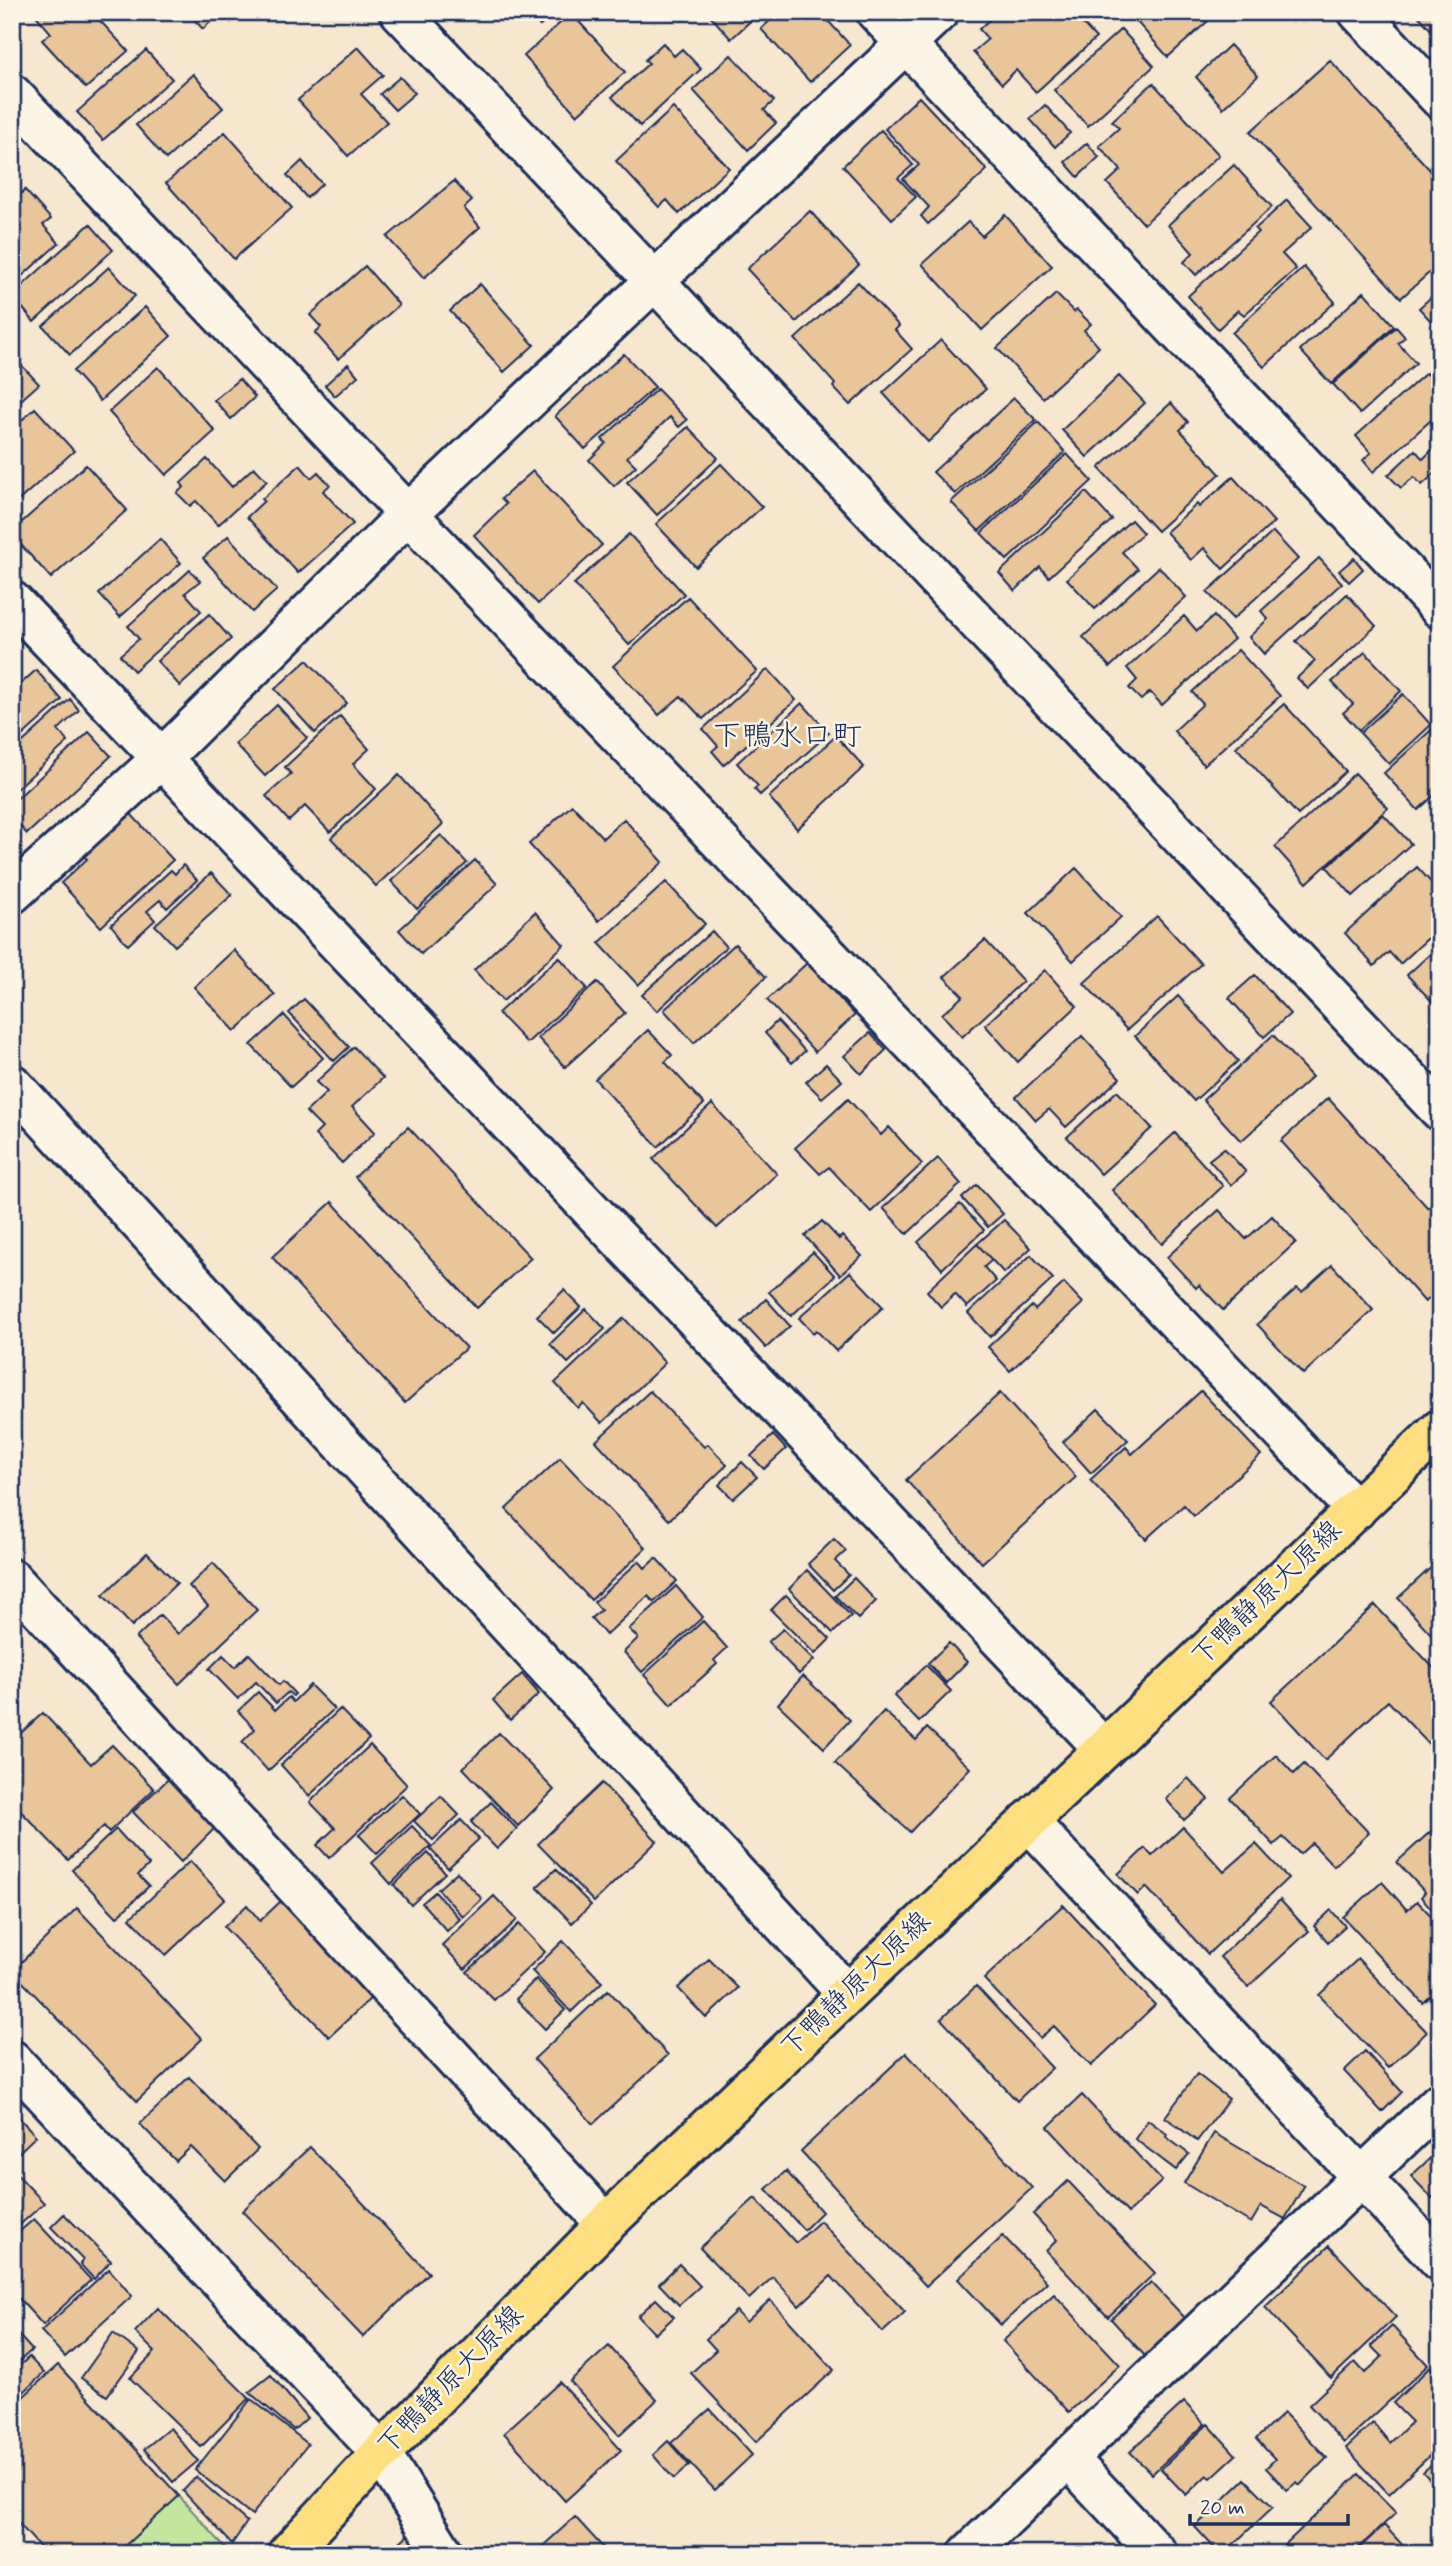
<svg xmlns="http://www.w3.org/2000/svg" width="1452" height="2566" font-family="Mynerve,'Klee One',sans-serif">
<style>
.green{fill:#c3e69f;stroke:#6f8a7e;stroke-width:2}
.building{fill:#e9c59a;stroke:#1b2f5e;stroke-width:2}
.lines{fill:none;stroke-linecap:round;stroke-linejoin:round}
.minor-casing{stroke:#1b2f5e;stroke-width:44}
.major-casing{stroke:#1b2f5e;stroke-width:44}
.minor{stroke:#fcf5e5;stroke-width:38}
.major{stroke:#fedf80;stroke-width:38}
.labels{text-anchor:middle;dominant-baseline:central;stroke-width:5;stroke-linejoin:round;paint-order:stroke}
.street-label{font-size:28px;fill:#1b2f5e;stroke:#fcf5e5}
.neighbourhood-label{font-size:30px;fill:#1b2f5e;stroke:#fcf5e5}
</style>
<rect width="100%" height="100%" fill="#f6e7ce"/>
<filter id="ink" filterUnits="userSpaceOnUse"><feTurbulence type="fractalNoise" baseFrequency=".0143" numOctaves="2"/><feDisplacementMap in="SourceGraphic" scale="14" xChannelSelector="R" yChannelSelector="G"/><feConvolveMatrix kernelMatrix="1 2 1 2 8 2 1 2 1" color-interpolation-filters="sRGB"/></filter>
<g filter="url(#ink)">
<!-- green -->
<path class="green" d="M179,2496L231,2554H116Z"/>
<!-- building -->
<path class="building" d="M33,12H92L128,51L86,88L42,40L51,33Z
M187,12H221L203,29Z
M222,12H242L231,22Z
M528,12H556L540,26Z
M675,12H691L683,20Z
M707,12H760L731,39Z
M779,12H820L850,45L810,82L761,29Z
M998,12H1072L1096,38L1036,92L1016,70L1002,84L973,52L988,39L979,29Z
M1128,12H1218L1168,57Z
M1415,12H1440V26L1433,32Z
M571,13L625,72L577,115L524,56Z
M1121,29L1154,66L1088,126L1054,90Z
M663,43L674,56L682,49L701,69L640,126L612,97L649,63L645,60Z
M1230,45L1258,76L1223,108L1196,77Z
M358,47L383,75L361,94L387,122L348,156L298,100Z
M146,50L172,79L103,140L77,112Z
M731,55L774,101L764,110L776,123L748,150L693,90Z
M1330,60L1440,181V263L1401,298L1250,132Z
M193,74L223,108L166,159L136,125Z
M400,77L415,93L395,110L380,94Z
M1153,83L1219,155L1144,224L1107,183L1121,170L1099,146L1119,128L1112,121Z
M919,97L987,170L928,224L921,216L929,207L903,179L919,165L885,129Z
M1045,105L1070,133L1055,147L1030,119Z
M673,108L729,168L679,214L667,200L659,207L616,161Z
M881,130L913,165L898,178L916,197L892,219L843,166Z
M225,132L292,208L234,259L166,183Z
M1087,143L1099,157L1078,177L1065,162Z
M302,161L322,184L307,198L287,175Z
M1234,165L1272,207L1196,275L1184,262L1193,253L1168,225Z
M454,181L472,201L464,208L480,227L424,278L387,237Z
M25,190L51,219L43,225L59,243L12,285V202Z
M1287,200L1312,227L1282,254L1296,269L1244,315L1238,310L1218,329L1188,296L1258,232L1255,229Z
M810,211L859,265L796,322L747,269Z
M1005,215L1052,266L982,330L922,264L968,222L982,236Z
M90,224L113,250L34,322L12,295Z
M365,266L399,305L338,359L315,333L321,327L310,315Z
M109,267L135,296L70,355L43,326Z
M1304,267L1335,302L1264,367L1232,333Z
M858,282L899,326L895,330L912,349L850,405L833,387L835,384L795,339Z
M480,284L534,345L504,372L450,311Z
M1440,289V331L1419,308Z
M1364,292L1394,326L1331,384L1300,350Z
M1056,294L1074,312L1077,310L1091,324L1084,330L1099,347L1043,398L997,348Z
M145,307L171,336L100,401L73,371Z
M1396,327L1405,337L1398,343L1416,363L1360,414L1333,384Z
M941,340L986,389L928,442L883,393Z
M624,354L655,387L585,449L555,416Z
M12,355L39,384L12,408Z
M348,364L358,376L335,396L325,385Z
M158,367L215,431L166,475L109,412Z
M1426,373L1440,387V412L1373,472L1363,460L1371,453L1356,436Z
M1119,376L1145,403L1087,457L1062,430Z
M239,379L255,397L231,419L214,400Z
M657,389L687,420L679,427L670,417L627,457L636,466L614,486L589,460L606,443L602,439Z
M1014,398L1036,420L955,494L933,472Z
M1171,403L1188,422L1180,430L1220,474L1157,531L1099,468Z
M35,408L74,451L17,502L12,496V429Z
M1038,422L1065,452L979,531L951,502Z
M688,427L718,458L657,515L627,482Z
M1440,429V469L1422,485L1414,477L1401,488L1388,475L1415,450L1423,459L1437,445L1431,438Z
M1067,454L1092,481L1007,560L981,533Z
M207,459L232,487L254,467L267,481L218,525L196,501L190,506L177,493L184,487L181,483Z
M721,464L762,507L696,567L656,524Z
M86,465L127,510L51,578L12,535V531Z
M300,465L311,478L318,472L330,485L323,491L353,524L298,573L247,517L264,501L262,499Z
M533,471L602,545L538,604L474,535L506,504L501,499Z
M1233,477L1274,522L1223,569L1204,548L1191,560L1166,532L1197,504L1199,507Z
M1086,492L1112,520L1049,577L1040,567L1015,591L999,573Z
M1131,520L1143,533L1122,552L1138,569L1095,609L1067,579Z
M1273,532L1298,559L1233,619L1207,592Z
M629,534L684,594L629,645L574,584Z
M228,536L277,590L252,612L203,558Z
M160,539L181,563L120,617L99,594Z
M1319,558L1342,583L1264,654L1249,637L1268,619L1261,611Z
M1354,558L1363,569L1349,582L1339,571Z
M1159,567L1186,597L1110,667L1083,637Z
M190,570L200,581L185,593L201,611L134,671L120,655L139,639L128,626Z
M1347,594L1376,626L1308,689L1297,678L1315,661L1296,641Z
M688,597L757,671L703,719L681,696L659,715L613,666Z
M209,614L231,639L180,686L157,661Z
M1184,616L1197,631L1214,616L1234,639L1162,705L1150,692L1141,700L1129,688L1137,680L1127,668Z
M1238,650L1280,696L1204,765L1174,731L1203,704L1192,692Z
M1365,652L1401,691L1359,730L1343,713L1353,704L1332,682Z
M307,660L347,703L315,733L275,689Z
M768,669L796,700L724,765L712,751L718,746L703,729Z
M36,670L62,700L12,745V692Z
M1403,694L1431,725L1389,764L1360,733Z
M70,699L79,710L58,730L68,742L12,793V752Z
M802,703L829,733L760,795L754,789L758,786L737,763Z
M1284,704L1346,771L1298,815L1236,747Z
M277,705L307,738L265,776L235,744Z
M340,716L369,749L353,764L376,789L330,832L305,806L289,821L266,796L291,774L285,767Z
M1440,722V790L1418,810L1384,773Z
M89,732L111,756L27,834L12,817V803Z
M836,736L864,767L797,829L769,797Z
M1355,773L1388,808L1307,883L1275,847Z
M399,775L443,824L376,886L331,838Z
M572,805L603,838L624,819L663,862L599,921L529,844Z
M131,814L173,860L101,927L61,883L87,859L84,856Z
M1383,814L1411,844L1353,896L1327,867Z
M441,835L467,863L417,909L391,881Z
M475,860L497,884L421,954L399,930Z
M183,865L197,880L167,908L160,900L147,911L155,920L128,945L111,925L171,870L175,874Z
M1417,867L1440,892V927L1400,964L1389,952L1374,966L1345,933Z
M1076,868L1121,917L1073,961L1028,913Z
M211,873L232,895L175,946L155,925Z
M666,882L705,924L638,985L599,943Z
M535,912L564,945L503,1001L474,970Z
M1157,916L1201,964L1127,1030L1084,983Z
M712,931L726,947L657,1011L642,995Z
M985,940L1023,981L962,1037L942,1014L963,996L944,977Z
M735,944L766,977L694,1043L664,1010Z
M1440,945V1010L1407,975Z
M234,950L275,995L235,1031L194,987Z
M559,957L587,988L527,1043L498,1013Z
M807,963L855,1015L815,1052L767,1000Z
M1045,970L1077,1006L1018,1062L985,1025Z
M1255,975L1290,1014L1264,1037L1229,998Z
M597,982L625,1013L565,1067L538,1038Z
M1178,996L1238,1061L1194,1101L1135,1036Z
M304,999L349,1047L334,1061L289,1013Z
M284,1015L323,1058L291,1087L251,1045Z
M777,1021L805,1051L792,1063L765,1033Z
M648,1030L672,1055L665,1062L704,1104L658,1147L595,1079Z
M870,1033L886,1050L861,1074L844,1056Z
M1273,1035L1312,1077L1241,1141L1203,1100Z
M1082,1036L1120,1078L1066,1127L1049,1109L1036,1120L1016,1097Z
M354,1047L383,1078L352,1107L375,1132L342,1163L315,1135L322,1128L306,1112L327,1092L316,1082Z
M826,1064L842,1081L822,1098L806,1082Z
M1117,1091L1152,1128L1101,1174L1067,1137Z
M1328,1098L1428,1208L1440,1197V1289L1425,1302L1281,1141Z
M848,1099L881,1135L889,1127L922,1164L871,1212L829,1167L820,1174L795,1148Z
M712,1104L777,1174L717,1228L653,1159Z
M408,1127L531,1258L477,1308L355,1177Z
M1175,1133L1223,1186L1162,1244L1112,1190Z
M1224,1148L1246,1172L1231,1185L1209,1160Z
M938,1158L961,1184L907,1234L883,1208Z
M977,1185L1003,1214L988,1227L962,1198Z
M332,1202L466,1348L405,1403L272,1257Z
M960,1204L984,1230L942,1269L918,1242Z
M1219,1210L1246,1239L1272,1216L1296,1242L1223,1310L1199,1285L1196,1288L1167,1257Z
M1004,1220L1031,1248L1004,1273L977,1244Z
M822,1221L839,1239L842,1236L862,1256L840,1275L805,1236Z
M977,1244L992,1260L984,1267L996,1281L967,1307L955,1294L941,1307L927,1291Z
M813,1252L835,1276L791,1316L769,1292Z
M1031,1255L1053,1279L990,1337L968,1313Z
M1332,1265L1373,1310L1303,1374L1257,1324L1297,1288L1302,1292Z
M850,1272L883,1307L836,1351L816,1330L813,1333L799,1318Z
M1064,1283L1083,1303L1010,1371L988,1347L1032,1306L1035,1310Z
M564,1290L581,1307L554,1333L537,1316Z
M766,1299L790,1326L766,1348L742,1322Z
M586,1309L605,1329L568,1363L550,1344Z
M624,1318L665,1363L602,1423L583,1403L578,1408L555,1383Z
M650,1391L704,1447L708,1444L727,1465L669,1520L596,1441Z
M1201,1391L1261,1455L1194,1516L1184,1505L1146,1539L1090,1480L1126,1447L1132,1454Z
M1000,1393L1076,1477L982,1563L906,1480Z
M1098,1409L1128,1440L1091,1473L1063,1442Z
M773,1435L786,1449L764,1469L751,1456Z
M560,1458L646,1548L591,1600L506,1509Z
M742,1462L757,1477L733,1499L719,1485Z
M834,1539L846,1551L835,1561L849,1575L833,1590L808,1564Z
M147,1553L177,1583L132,1626L103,1595Z
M656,1558L677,1581L654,1602L648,1596L606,1635L591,1618L601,1610L594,1602L639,1561L645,1568Z
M213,1563L257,1610L179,1684L136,1638L160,1615L178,1634L208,1606L189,1586Z
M1436,1563L1440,1567V1644L1398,1598Z
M807,1570L851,1616L833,1633L789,1589Z
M854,1578L876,1601L858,1619L835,1596Z
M676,1586L703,1617L642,1672L624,1652L638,1638L629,1629Z
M786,1595L830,1639L815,1654L771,1610Z
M1375,1605L1440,1675V1756L1388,1701L1325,1760L1271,1701Z
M703,1621L727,1648L714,1660L717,1664L671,1705L644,1675Z
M783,1629L814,1660L799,1674L768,1642Z
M949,1643L967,1662L946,1683L928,1663Z
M249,1654L279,1685L283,1681L295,1694L293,1696L288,1692L276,1703L256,1682L238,1699L209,1669L223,1655L235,1667Z
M926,1665L951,1691L919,1722L894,1696Z
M522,1674L539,1694L510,1720L493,1700Z
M803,1676L850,1720L824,1748L778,1704Z
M310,1685L334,1709L268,1771L242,1742L255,1729L238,1711L258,1692L275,1710L289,1697L293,1702Z
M340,1709L369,1739L309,1796L281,1765Z
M884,1711L916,1740L927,1728L970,1768L910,1832L835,1763Z
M43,1713L91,1764L112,1745L154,1789L109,1832L104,1826L68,1860L12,1802V1741Z
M499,1733L554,1790L518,1826L463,1768Z
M370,1745L407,1785L329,1858L317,1845L335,1828L310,1802Z
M1276,1755L1294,1774L1304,1764L1369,1833L1334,1866L1312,1843L1300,1854L1283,1837L1274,1845L1230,1798Z
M178,1770L224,1819L181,1862L133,1812Z
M1188,1778L1208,1799L1184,1820L1166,1799Z
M602,1783L657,1841L594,1902L538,1844Z
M402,1795L420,1814L377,1854L359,1835Z
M441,1796L459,1815L433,1840L414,1821Z
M491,1802L517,1829L497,1849L471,1822Z
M461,1820L479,1839L448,1868L430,1849Z
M412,1826L431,1846L391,1884L372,1863Z
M1183,1827L1224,1872L1256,1844L1288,1878L1208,1954L1146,1887L1138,1895L1118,1874L1145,1848L1152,1856Z
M116,1829L149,1865L138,1875L149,1886L117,1917L72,1870Z
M1430,1832L1440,1842V1918L1421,1897L1425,1892L1397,1862Z
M428,1853L445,1873L411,1905L394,1885Z
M190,1861L225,1899L166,1955L130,1918Z
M556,1869L591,1905L572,1923L537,1887Z
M457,1872L482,1899L463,1917L438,1889Z
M1382,1882L1407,1910L1417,1901L1440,1925V1988L1423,2003L1343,1917Z
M435,1892L460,1919L447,1931L422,1903Z
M494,1896L517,1920L465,1969L442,1945Z
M1280,1900L1309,1931L1248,1987L1220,1957Z
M281,1901L372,1997L329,2037L224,1927L247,1905L260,1921Z
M1063,1905L1155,2005L1091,2066L1054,2026L1040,2038L984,1979Z
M77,1908L202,2039L137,2101L12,1971Z
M1331,1910L1345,1926L1328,1942L1314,1926Z
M519,1924L545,1952L494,2000L467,1972Z
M563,1941L602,1982L571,2012L532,1971Z
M709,1959L738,1988L706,2018L678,1988Z
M1358,1959L1427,2032L1388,2068L1319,1995Z
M536,1979L565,2010L545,2029L516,1999Z
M976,1986L1052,2068L1017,2101L941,2019Z
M608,1990L668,2055L593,2124L534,2059Z
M1365,2051L1402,2092L1382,2112L1344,2071Z
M906,2053L1032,2188L926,2286L801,2151Z
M1197,2074L1229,2099L1197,2141L1165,2117Z
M189,2077L258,2149L225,2181L191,2147L176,2161L140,2124Z
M1082,2095L1162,2181L1128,2213L1048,2127Z
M14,2112L36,2136L14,2157L12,2113Z
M1148,2120L1167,2134L1166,2137L1189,2154L1176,2170L1135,2139Z
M1214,2133L1304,2186L1285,2219L1261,2206L1251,2223L1184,2183Z
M310,2147L429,2273L363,2337L242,2211Z
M1440,2149V2191L1432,2198L1411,2176Z
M786,2171L822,2212L804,2230L766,2189Z
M15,2172L44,2203L12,2232V2174Z
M1068,2181L1155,2273L1108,2317L1046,2251L1057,2240L1033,2214Z
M755,2198L796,2243L820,2221L905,2312L883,2332L831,2276L799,2306L773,2277L749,2299L700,2248Z
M64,2214L111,2261L94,2279L80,2264L83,2260L51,2227Z
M34,2219L91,2280L43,2325L12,2291V2238Z
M1003,2236L1047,2282L1001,2325L958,2279Z
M1329,2246L1396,2317L1331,2378L1265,2307Z
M679,2264L700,2286L679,2305L659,2284Z
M109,2269L132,2296L65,2357L41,2331Z
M1151,2282L1186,2319L1145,2356L1111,2319Z
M1054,2294L1120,2365L1069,2412L1003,2341Z
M656,2299L674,2317L655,2334L638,2316Z
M770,2300L834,2370L756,2442L691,2373L716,2350L706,2339L736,2311L746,2322Z
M158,2308L249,2398L201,2447L130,2378L155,2352L135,2332Z
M1392,2326L1428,2365L1344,2443L1309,2405L1355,2362L1365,2373L1382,2357L1371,2346Z
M12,2328L32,2350L12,2367Z
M113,2333L139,2352L107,2396L81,2378Z
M609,2346L657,2400L619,2435L570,2381Z
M29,2357L44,2373L12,2403V2373Z
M58,2365L179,2496L116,2554H46L12,2516V2407Z
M1430,2367L1440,2378V2446L1389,2494L1346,2448L1373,2423L1390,2443L1412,2422L1393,2403Z
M271,2375L307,2418L294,2430L249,2392Z
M560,2382L621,2450L565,2501L504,2433Z
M251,2399L308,2444L252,2515L195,2470Z
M1184,2402L1205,2424L1152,2474L1130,2452Z
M710,2409L752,2455L715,2490L671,2443Z
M1284,2413L1327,2458L1300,2485L1297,2482L1287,2490L1266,2468L1275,2459L1256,2439Z
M1208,2424L1236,2455L1211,2478L1207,2475L1186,2495L1161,2469Z
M170,2428L198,2461L173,2482L144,2449Z
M668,2441L689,2465L674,2479L653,2455Z
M1440,2457V2481L1435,2485L1423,2472Z
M1359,2474L1396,2513L1352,2554H1275Z
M196,2477L247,2522L232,2544L183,2491Z
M1245,2479L1273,2507L1223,2554H1220L1195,2527Z
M575,2517L609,2554H534Z
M1384,2525L1406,2549L1401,2554H1353Z
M413,2530L421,2540L406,2554H387Z"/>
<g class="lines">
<defs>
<path id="minor" d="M400,12L1440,1111
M876,12L1440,609
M1358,12L1440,99
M12,94L408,514L1356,1510
M12,601L1104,1749
M12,894L161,759L408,514L939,12
M12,1084L847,1994
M12,1579L606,2224
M1028,1821L1440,2261
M12,2060L381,2453L444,2554
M1068,2458L1158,2554
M968,2554L1440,2102"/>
<path id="major" d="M287,2554L381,2453L606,2224L1440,1429"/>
</defs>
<!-- minor casing -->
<use href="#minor" class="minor-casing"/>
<!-- major casing -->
<use href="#major" class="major-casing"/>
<!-- minor -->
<use href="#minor" class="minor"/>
<!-- major -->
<use href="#major" class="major"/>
</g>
</g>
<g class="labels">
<!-- street labels -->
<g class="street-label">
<text transform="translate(1267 1594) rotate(-44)">下鴨静原大原線</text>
<text transform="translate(856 1985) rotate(-44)">下鴨静原大原線</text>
<text transform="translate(451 2381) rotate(-46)">下鴨静原大原線</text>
</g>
<!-- neighbourhood labels -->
<g class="neighbourhood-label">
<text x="787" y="736">下鴨水口町</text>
</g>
</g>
<!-- margin -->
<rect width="1452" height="2566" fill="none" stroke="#fcf5e5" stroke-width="42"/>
<rect x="21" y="21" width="1410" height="2524" fill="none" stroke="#1b2f5e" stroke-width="2.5" filter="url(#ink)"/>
<!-- scale -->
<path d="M1190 2514v10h158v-10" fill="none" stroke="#1b2f5e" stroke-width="3.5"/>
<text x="1200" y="2514" font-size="21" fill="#1b2f5e" stroke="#fcf5e5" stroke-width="5" paint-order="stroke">20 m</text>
</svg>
